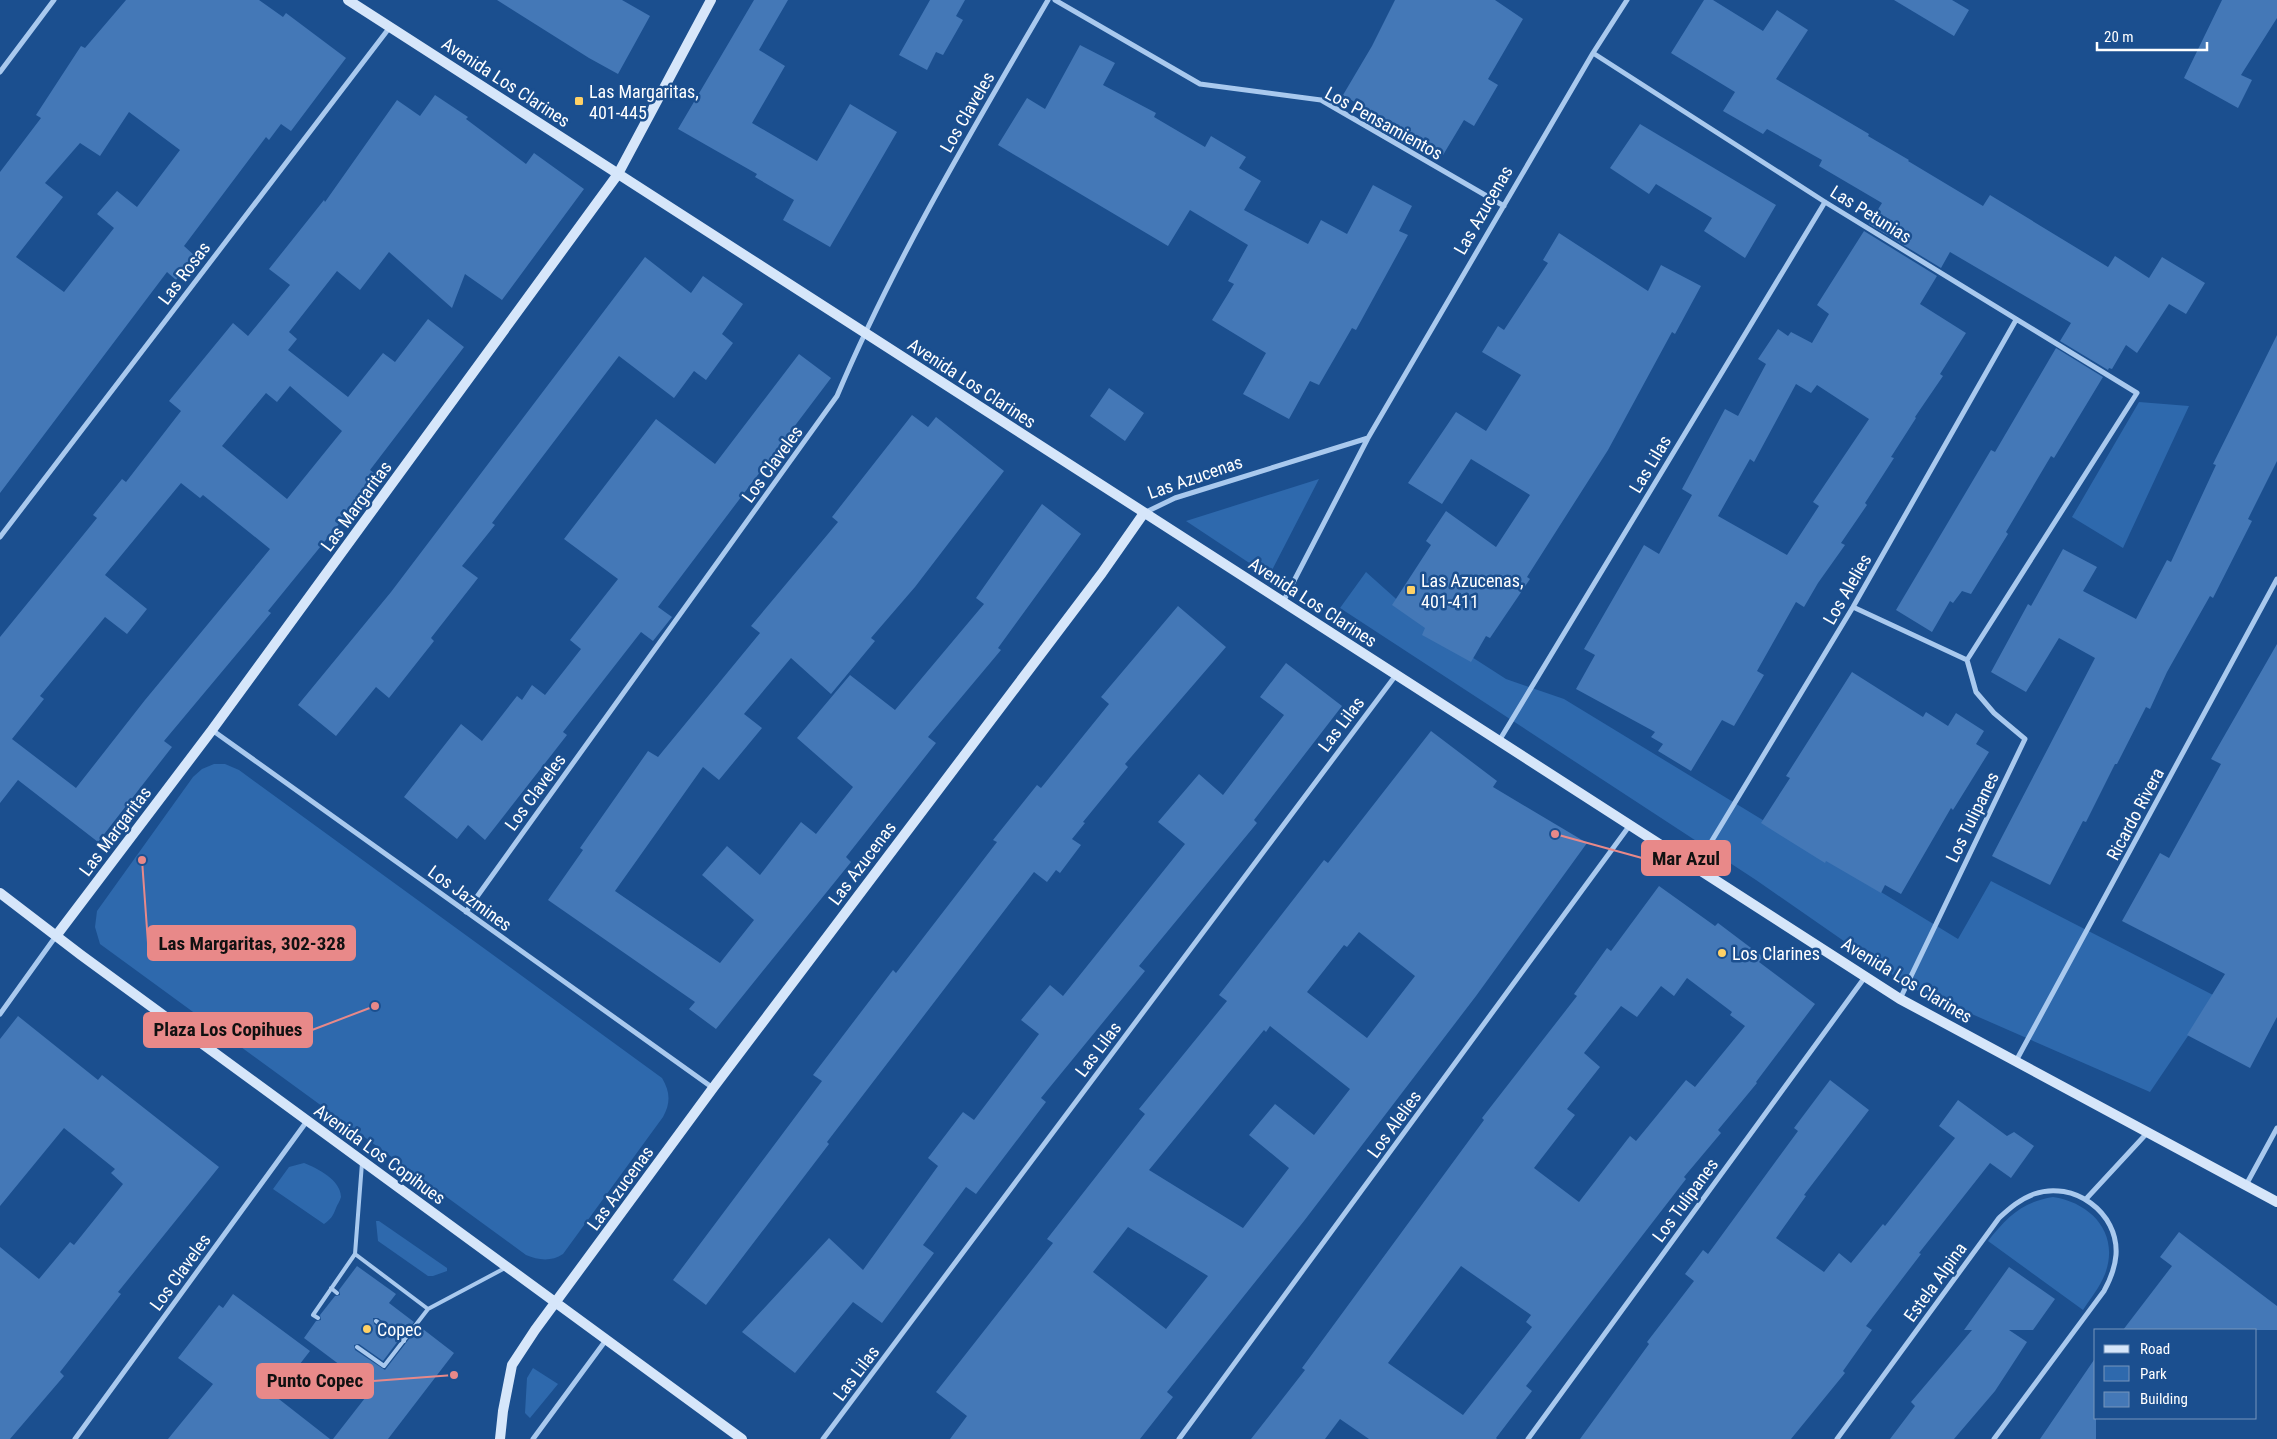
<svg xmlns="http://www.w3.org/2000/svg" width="2277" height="1439" font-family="'Roboto Condensed',sans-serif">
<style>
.green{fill:#2e69ad}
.building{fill:#4478b7;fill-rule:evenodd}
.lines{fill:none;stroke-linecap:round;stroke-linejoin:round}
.lane{stroke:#a9c9ee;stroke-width:4}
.street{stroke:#a9c9ee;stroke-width:5}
.secondary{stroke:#d6e6fa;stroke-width:10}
.poi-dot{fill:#ffd166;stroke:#1b4f8f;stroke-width:2}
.labels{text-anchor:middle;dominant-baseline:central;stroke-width:5;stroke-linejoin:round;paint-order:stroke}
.street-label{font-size:18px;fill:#fff;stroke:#1b4f8f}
.poi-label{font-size:18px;fill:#fff;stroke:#1b4f8f;text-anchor:start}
.leader{fill:none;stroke:#e88989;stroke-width:2}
.callout-dot{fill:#e88989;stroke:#1b4f8f;stroke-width:2}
.callout{fill:#e88989;stroke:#e88989;stroke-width:2}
.callout-label{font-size:19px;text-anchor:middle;font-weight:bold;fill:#111}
</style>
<rect width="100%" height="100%" fill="#1b4f8f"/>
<!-- green -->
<path class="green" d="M2139,402L2189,406L2123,548L2072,517Z
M1319,479L1269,576L1186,521Z
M1366,572L1433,632L1506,679L1564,699L1958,939L1991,881L2215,996L2150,1092L1910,987L1756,880L1340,608Z
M214,764H225L239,770L662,1078C670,1091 671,1103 663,1117L563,1254C551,1262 538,1260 526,1255L100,944L95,927L97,911L193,777L202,769Z
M304,1163C317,1168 341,1180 341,1197C340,1201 337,1205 336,1208C333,1216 331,1219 324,1224L273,1189L289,1167Z
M2053,1197C2092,1203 2120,1234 2105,1274C2100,1287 2090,1299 2083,1310L1988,1241C2007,1217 2022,1202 2053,1197Z
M376,1221H379L447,1268V1271L433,1276H428L378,1241Z
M533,1368L558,1384L530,1418L525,1413L527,1378Z"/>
<!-- building -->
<path class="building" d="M126,0H259L283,17L286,13L346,58L291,131L281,124L269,140L266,137L184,246L195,256L176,280L167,272L0,493V172L41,118L36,115L81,46L85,48ZM129,112L180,150L137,207L117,191L97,214L114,228L64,292L16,257L63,197L45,183L80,143L100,156Z
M497,0H622L650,16L618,74L589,58Z
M754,0H788L759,50L785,66L752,123L817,161L850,104L897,132L830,247L783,220L794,200L755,177L757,174L678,129Z
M930,0H965L956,16L963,20L943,55L936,52L927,70L899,55Z
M1395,0H1495L1523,19L1488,79L1498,85L1474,126L1464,120L1443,155L1343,95L1372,46Z
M1704,0H1713L1763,31L1777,10L1808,30L1776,79L1869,134L1868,136L1909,160L1908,161L1983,206L1990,195L2108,267L2115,256L2149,278L2162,257L2205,283L2186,314L2169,304L2137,353L2126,345L2112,369L2109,368L2108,370L2060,341L2071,323L1950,252L1941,268L1869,224L1882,203L1819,166L1822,160L1767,129L1763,134L1723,111L1735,92L1671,53Z
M1894,0H1952L1969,10L1954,36Z
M2222,0H2277V18L2241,75L2252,80L2238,108L2184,78Z
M1080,45L1115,63L1103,85L1156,113L1154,117L1205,147L1211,136L1246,157L1239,168L1261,181L1244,210L1308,244L1321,220L1347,234L1373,185L1412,206L1399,231L1408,235L1356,330L1352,328L1319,385L1310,381L1289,419L1243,394L1266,353L1212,320L1234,284L1228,281L1248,245L1190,210L1168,246L998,145L1027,98L1045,109Z
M435,95L468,117L466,119L526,164L534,153L584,189L502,300L465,274L452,308L389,252L360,290L337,271L289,332L297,339L288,350L348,397L383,353L395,362L428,319L464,347L370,470L378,476L268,611L271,613L164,741L172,747L98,842L18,780L0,803V637L97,518L93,515L122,479L126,482L181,411L169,401L233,323L248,336L290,285L269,269L324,200L325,202L397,100L420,116ZM290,386L342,431L287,499L222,446L266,393L277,402ZM181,483L200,498L203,495L270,549L145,700L76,788L12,739L44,699L40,696L105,617L127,634L147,609L105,575Z
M1640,124L1776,205L1745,258L1704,231L1712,218L1656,184L1649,194L1610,168Z
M1864,231L1937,276L1920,304L1966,333L1940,374L1943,376L1915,417L1916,418L1891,457L1894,458L1865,503L1867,505L1841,543L1845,545L1818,583L1804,607L1796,602L1757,671L1764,675L1734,726L1722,720L1691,771L1658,751L1663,744L1651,737L1655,732L1576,689L1595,655L1584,649L1644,545L1659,554L1692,495L1682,489L1725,409L1738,416L1766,364L1758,359L1778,329L1788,336L1791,332L1812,343L1829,314L1817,305ZM1796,384L1811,393L1817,385L1869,419L1813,502L1819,506L1787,555L1718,516L1750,459L1754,462Z
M1559,233L1648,291L1661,265L1701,286L1675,334L1672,332L1608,450L1527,577L1530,579L1490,638L1486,636L1471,662L1422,635L1425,628L1392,605L1431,545L1426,541L1446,511L1496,547L1530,495L1471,459L1442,504L1408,483L1456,412L1486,431L1521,375L1482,352L1498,326L1504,330L1548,263L1543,260Z
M645,257L691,293L703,276L743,304L722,334L733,343L706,380L694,371L674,398L619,356L492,523L495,525L462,566L478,578L431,638L434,641L389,698L376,687L336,736L298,705L391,592Z
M2277,335V461L2248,519L2252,521L2213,598L2210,596L2167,672L2150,709L2146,707L2117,764H2115L2086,822L2083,821L2050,885L1992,856L2095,658L2059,638L2026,692L1991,672L2028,604L2031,606L2063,549L2097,567L2083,591L2136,619L2167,560L2171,562L2216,465L2213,464Z
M2056,348L2103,377L2054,458L2051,456L2006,532L2008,534L1971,594L1962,591L1953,603L1950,601L1932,632L1896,610L1991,450L1995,452Z
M799,354L831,378L658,607L672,617L653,641L641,632L563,732L567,735L485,840L468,825L457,839L404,797L461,724L482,741L517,696L522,700L532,685L545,695L581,649L570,640L618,579L564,539L656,419L715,464Z
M1109,388L1144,413L1125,441L1090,416Z
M912,415L928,427L936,417L1004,471L915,587L871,638L875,641L831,694L791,658L744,714L762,728L719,780L703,767L615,891L720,963L754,920L702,875L727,846L760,875L801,822L816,834L853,787L797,738L850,675L895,710L984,604L976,598L1042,504L1081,534L998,648L1001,650L928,737L936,743L846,857L851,862L716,1029L689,1009L695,1002L548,900L583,850L580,848L648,751L658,757L760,633L751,626L838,522L832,517Z
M1178,606L1226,647L1125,764L1128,767L1083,822L1085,823L1072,839L1081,845L1060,873L1056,870L1047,882L1034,872L827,1142L829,1144L706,1305L673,1280L822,1081L813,1075L893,970L896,973L997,842L993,840L1037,785L1041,788L1109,704L1101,697Z
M2277,644V1017L2250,1068L2187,1035L2225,974L2122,921L2160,853L2169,858L2221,764L2211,759Z
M1286,663L1342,706L1254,820L1257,823L1139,966L1145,971L1041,1098L1046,1102L976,1194L966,1187L923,1245L934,1253L882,1323L853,1302L795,1373L742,1332L829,1238L863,1270L938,1166L928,1158L963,1112L974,1120L1039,1034L1021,1020L1050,985L1063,996L1185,844L1158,822L1199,774L1223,795L1284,715L1260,697Z
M1852,672L1923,717L1926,712L1948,726L1956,713L1984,731L1976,744L1989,752L1953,810L1951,808L1901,894L1885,885L1881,893L1826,861L1825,863L1761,823L1790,778L1786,776Z
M1431,731L1497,781L1493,787L1587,843L1476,996L1304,1221L1167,1392L1173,1397L1140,1439H950L967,1416L936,1392L1053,1243L1047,1239L1145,1114L1139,1109L1227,1001L1219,995L1324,860L1328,863ZM1359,932L1415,976L1367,1038L1307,992L1344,945L1347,947ZM1270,1026L1350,1089L1314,1135L1275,1104L1249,1135L1289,1168L1243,1228L1149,1170L1264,1030L1266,1032ZM1128,1227L1208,1276L1166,1329L1093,1272Z
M1659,886L1715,926L1718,923L1763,957L1759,962L1815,1004L1756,1082L1757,1083L1718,1130L1721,1133L1684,1177L1686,1179L1526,1386L1532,1391L1496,1438L1497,1439H1369L1340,1419L1325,1439H1251L1305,1370L1302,1368L1484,1120L1482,1118L1577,996L1574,994L1607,948L1611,951ZM1687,978L1732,1012L1730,1015L1745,1026L1695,1087L1686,1080L1636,1141L1630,1136L1579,1202L1534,1168L1575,1115L1567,1109L1600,1067L1584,1053L1621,1006L1637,1017L1661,986L1674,996ZM1461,1266L1531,1315L1526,1322L1532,1327L1463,1415L1388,1363Z
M18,1016L98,1080L102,1075L219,1167L118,1292L121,1294L60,1372L64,1376L10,1439H0V1247L39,1279L70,1242L74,1245L123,1184L111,1173L115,1169L64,1128L0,1206V1039Z
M1830,1080L1869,1110L1804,1195L1806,1196L1776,1238L1824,1272L1839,1253L1851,1263L1883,1224L1885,1226L1955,1138L1939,1126L1958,1100L2007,1136L2014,1132L2034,1146L2011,1178L1990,1163L1919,1253L1921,1254L1866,1326L1872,1330L1843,1371L1845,1373L1791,1439H1580L1649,1344L1647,1342L1694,1281L1685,1274L1703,1250L1708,1254L1798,1131L1794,1128Z
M2179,1232L2277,1306V1330H2123L2172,1266L2160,1257Z
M357,1266L396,1294L389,1303L414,1322L403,1336L378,1318H373L374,1324L398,1341L383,1361L359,1344L354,1345L355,1350L385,1370L419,1326L454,1353L388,1439H333L372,1389L304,1338L316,1321L321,1320L320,1315L335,1296L340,1295L339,1290Z
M2009,1267L2055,1299L2033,1330H2009L2027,1342L1995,1391L1954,1439H1890L1915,1406L1911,1402L1972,1330H1964Z
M233,1294L310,1351L275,1396L330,1439H168L213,1384L178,1358L219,1305L223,1308Z
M2096,1357V1439H2040Z"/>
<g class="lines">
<!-- lane -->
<path class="lane" d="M355,1254L428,1309
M331,1288L337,1293
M318,1318L313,1315L355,1254L362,1163
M376,1321L404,1341
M357,1347L384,1366L428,1309L505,1268"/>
<!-- street -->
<path class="street" d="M1055,0L1200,84L1321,100L1504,206
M1593,53L1825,202L2137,393L1967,660
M0,72L54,0
M1144,513L1175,498L1368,438
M0,537L390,27
M1283,602L1368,438L1593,53L1627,0
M1853,607L1967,660L1976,692L1994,713L2025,739L1900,999
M212,730L713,1088
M1499,741L1825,202
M1696,867L1853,607L2016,320
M466,912L837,396C895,259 973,129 1048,0
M0,1014L56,936
M2016,1061L2277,579
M2246,1185L2277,1128
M2086,1199L2148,1132
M75,1439L307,1121
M533,1439L606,1340
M823,1439L1396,675
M1179,1439L1630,825
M1528,1439L1865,977
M1837,1439L1999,1218C2009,1209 2020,1199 2034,1194C2073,1180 2119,1212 2116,1255C2115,1268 2110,1280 2104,1291L1994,1439"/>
<!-- secondary -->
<path class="secondary" d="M348,0L1900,999L2277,1202
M0,893L81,955L742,1439
M56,936L212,730L618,174L711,0
M500,1439L503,1411L512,1365L535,1330L713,1088L1102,573L1144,513"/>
</g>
<!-- markers -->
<g class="poi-dot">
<rect x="574" y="96" width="10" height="10" rx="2.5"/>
<rect x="1406" y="585" width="10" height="10" rx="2.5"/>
<circle cx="1722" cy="953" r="5"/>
<circle cx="367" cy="1329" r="5"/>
</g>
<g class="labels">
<!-- street labels -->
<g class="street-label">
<text transform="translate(506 82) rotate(33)">Avenida Los Clarines</text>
<text transform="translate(967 112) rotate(-60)">Los Claveles</text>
<text transform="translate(1384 123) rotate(29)">Los Pensamientos</text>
<text transform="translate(1483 210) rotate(-60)">Las Azucenas</text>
<text transform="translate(1871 214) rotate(32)">Las Petunias</text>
<text transform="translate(184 273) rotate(-53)">Las Rosas</text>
<text transform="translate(972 383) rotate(33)">Avenida Los Clarines</text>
<text transform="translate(772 464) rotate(-54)">Los Claveles</text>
<text transform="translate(1650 464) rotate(-59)">Las Lilas</text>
<text transform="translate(1195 477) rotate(-19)">Las Azucenas</text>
<text transform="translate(356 506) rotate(-54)">Las Margaritas</text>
<text transform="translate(1847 589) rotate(-60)">Los Alelies</text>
<text transform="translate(1313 602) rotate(33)">Avenida Los Clarines</text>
<text transform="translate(1341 724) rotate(-53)">Las Lilas</text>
<text transform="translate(535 792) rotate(-54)">Los Claveles</text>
<text transform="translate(2135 814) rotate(-62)">Ricardo Rivera</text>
<text transform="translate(1972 817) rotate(-64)">Los Tulipanes</text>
<text transform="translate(115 831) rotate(-53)">Las Margaritas</text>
<text transform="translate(862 863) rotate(-53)">Las Azucenas</text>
<text transform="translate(470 898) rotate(36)">Los Jazmines</text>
<text transform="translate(1907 980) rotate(31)">Avenida Los Clarines</text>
<text transform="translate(1098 1049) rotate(-53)">Las Lilas</text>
<text transform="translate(1394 1124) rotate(-54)">Los Alelies</text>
<text transform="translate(380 1154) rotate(36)">Avenida Los Copihues</text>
<text transform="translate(620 1188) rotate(-54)">Las Azucenas</text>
<text transform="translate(1685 1200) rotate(-54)">Los Tulipanes</text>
<text transform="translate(180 1272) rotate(-54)">Los Claveles</text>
<text transform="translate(1935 1282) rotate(-54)">Estela Alpina</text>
<text transform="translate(856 1373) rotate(-53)">Las Lilas</text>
</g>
<!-- poi labels -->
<g class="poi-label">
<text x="589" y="91">Las Margaritas,<tspan x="589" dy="21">401-445</tspan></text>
<text x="1421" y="580">Las Azucenas,<tspan x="1421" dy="21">401-411</tspan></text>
<text x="1732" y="953">Los Clarines</text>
<text x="377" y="1329">Copec</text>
</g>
</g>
<!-- callouts -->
<path class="leader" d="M1555 834L1642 858M142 860L148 943M375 1006L312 1030M454 1375L373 1381"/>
<g class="callout-dot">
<circle cx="1555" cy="834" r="5"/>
<circle cx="142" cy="860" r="5"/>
<circle cx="375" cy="1006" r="5"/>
<circle cx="454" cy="1375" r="5"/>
</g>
<g class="callout">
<rect x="1642" y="841" width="88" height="34" rx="5"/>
<rect x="148" y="926" width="207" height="34" rx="5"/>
<rect x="144" y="1013" width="168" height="34" rx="5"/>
<rect x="257" y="1364" width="116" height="34" rx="5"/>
</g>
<g class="callout-label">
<text x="1686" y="865">Mar Azul</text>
<text x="252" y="950">Las Margaritas, 302-328</text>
<text x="228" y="1036">Plaza Los Copihues</text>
<text x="315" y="1387">Punto Copec</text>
</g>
<!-- legend -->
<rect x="2094" y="1329" width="162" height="90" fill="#1b4f8f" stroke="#7695bc"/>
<rect x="2104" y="1345" width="25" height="8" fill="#d6e6fa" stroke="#7695bc"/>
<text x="2140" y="1354" font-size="15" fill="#ffffff">Road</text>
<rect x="2104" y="1366" width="25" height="15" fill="#2e69ad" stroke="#7695bc"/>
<text x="2140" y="1379" font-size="15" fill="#ffffff">Park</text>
<rect x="2104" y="1392" width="25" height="15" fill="#4478b7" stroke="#7695bc"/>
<text x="2140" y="1404" font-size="15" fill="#ffffff">Building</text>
<!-- scale -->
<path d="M2097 42v8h110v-8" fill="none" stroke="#ffffff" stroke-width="2.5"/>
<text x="2104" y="42" font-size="15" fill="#ffffff" stroke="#1b4f8f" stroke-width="4" paint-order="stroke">20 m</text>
</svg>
